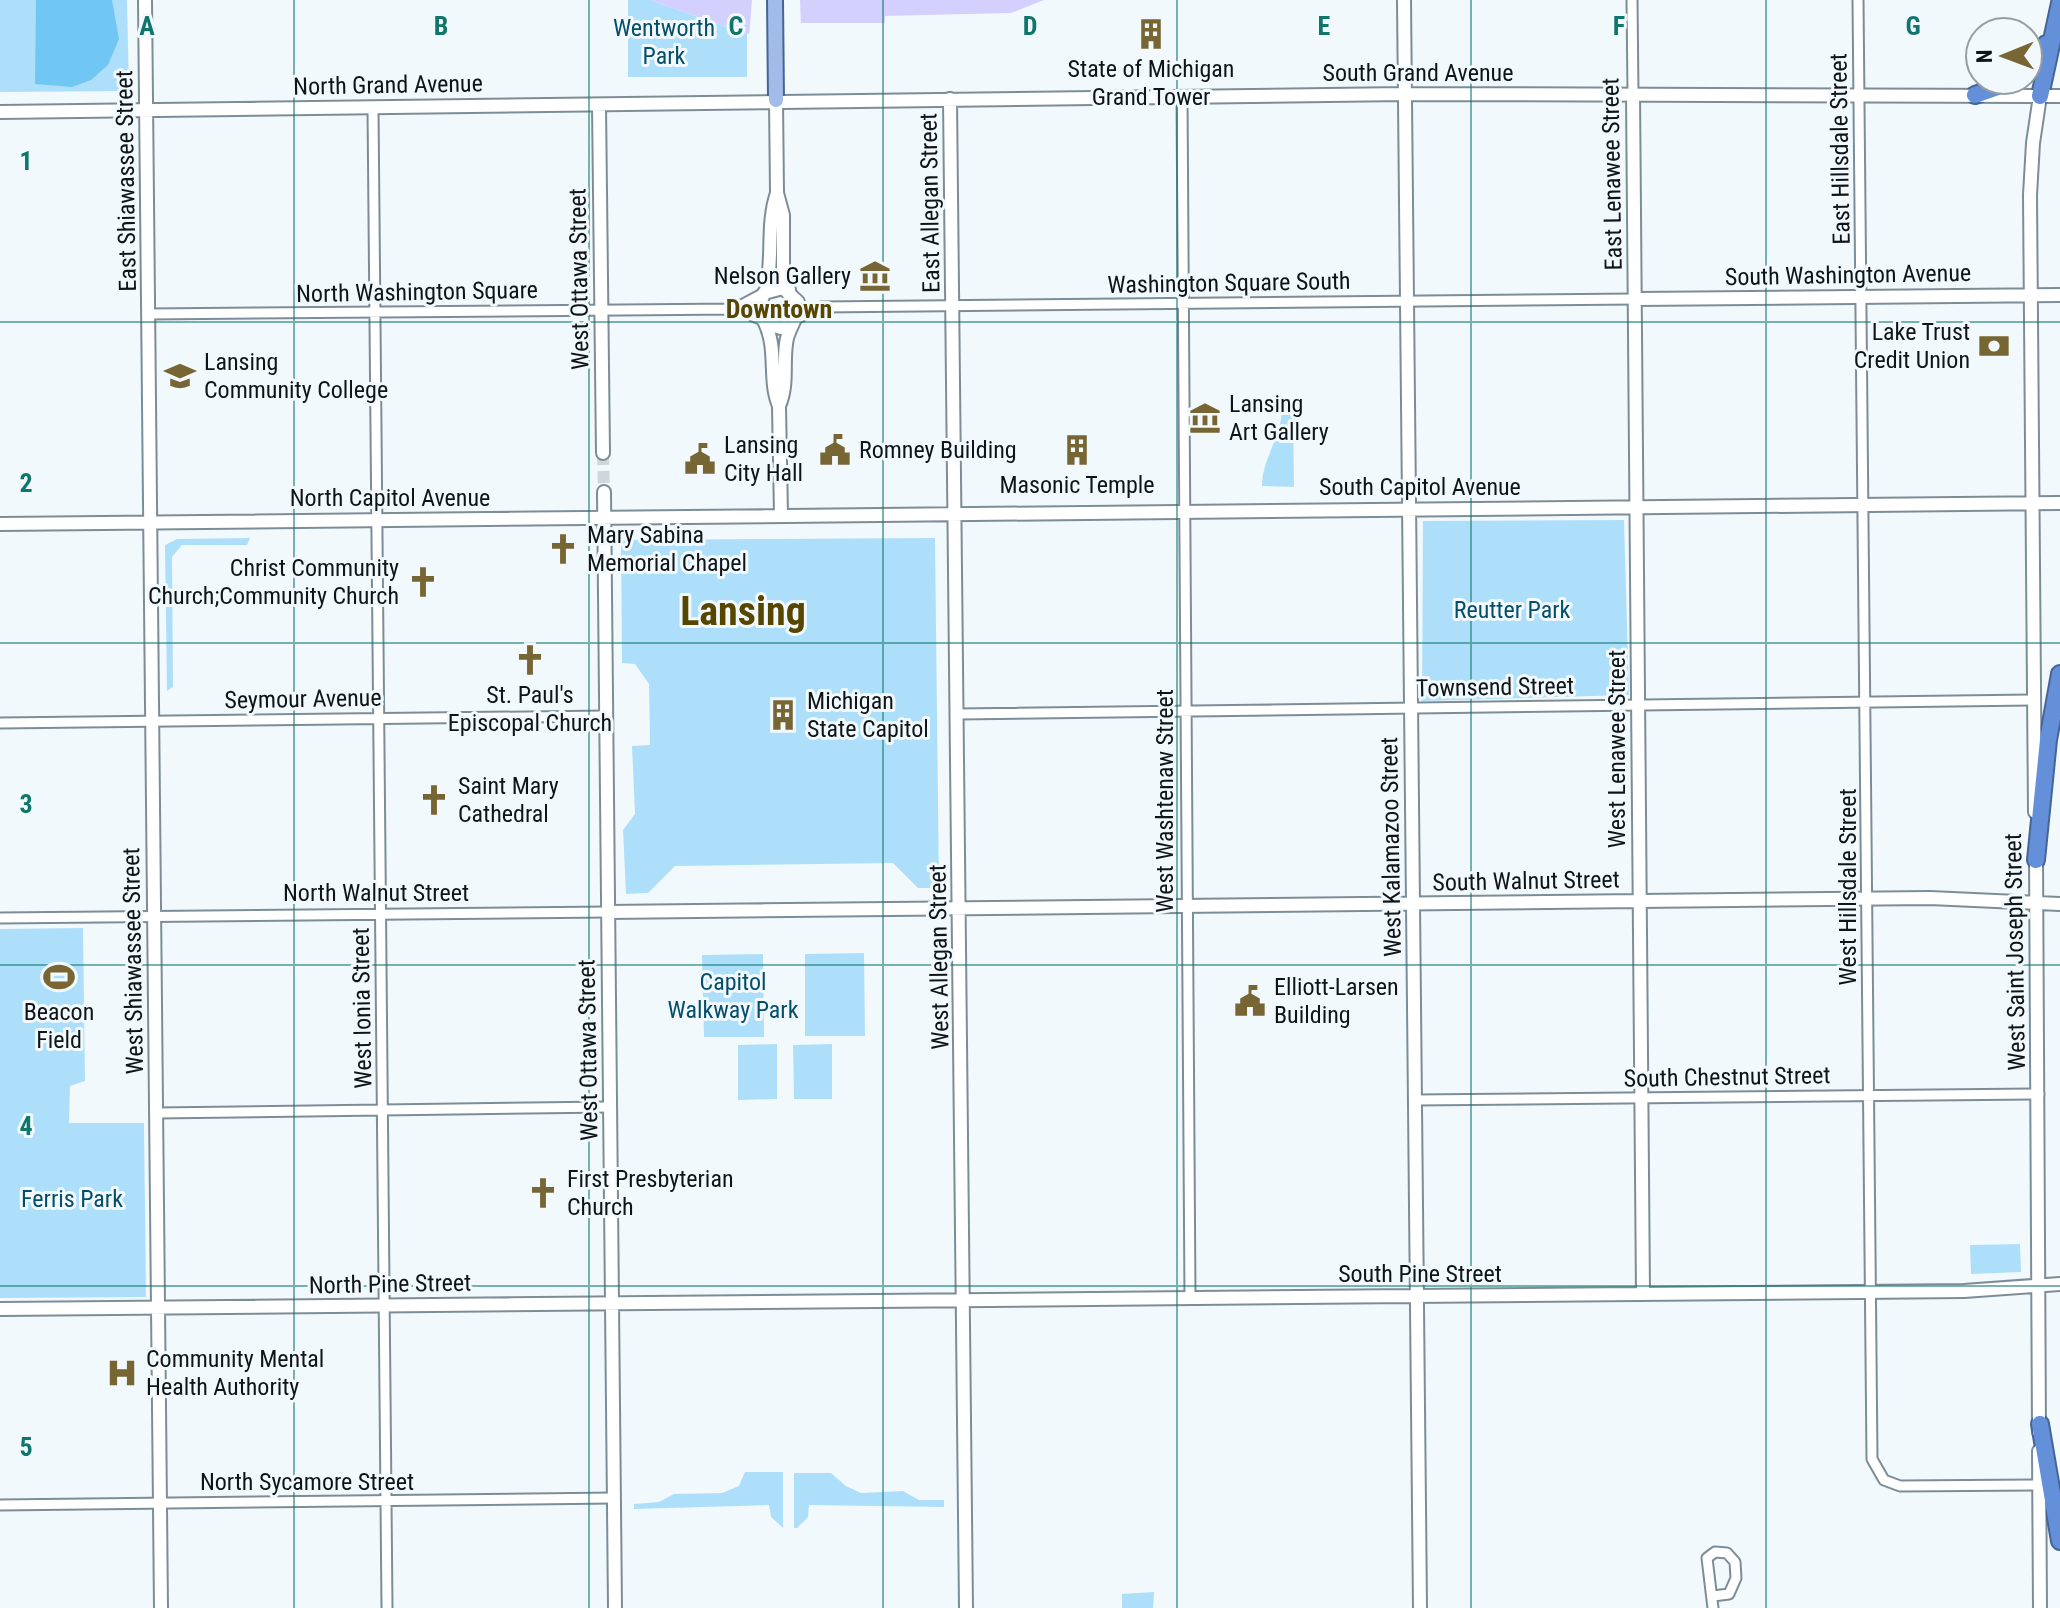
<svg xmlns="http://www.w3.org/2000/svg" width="2060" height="1608" font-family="'Roboto Condensed',sans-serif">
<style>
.green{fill:#aedffa}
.forest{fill:#71c7f3}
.water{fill:#d4d0fe}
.pier{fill:#f2f9fd}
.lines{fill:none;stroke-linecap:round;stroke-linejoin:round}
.secondary-tunnel{stroke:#d0d7da;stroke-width:12;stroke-dasharray:12 6;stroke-linecap:butt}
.street-casing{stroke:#7d8d97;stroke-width:13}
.secondary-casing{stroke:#7d8d97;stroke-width:16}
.primary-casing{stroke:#466596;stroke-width:18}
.highway-casing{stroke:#466596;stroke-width:20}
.street{stroke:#fff;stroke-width:9}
.secondary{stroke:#fff;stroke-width:12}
.primary{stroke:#a2bce9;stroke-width:14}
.highway{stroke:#6490da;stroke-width:16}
.grid{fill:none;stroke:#0f766e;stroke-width:2;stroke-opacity:0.55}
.labels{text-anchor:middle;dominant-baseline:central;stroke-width:6;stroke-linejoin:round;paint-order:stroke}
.park-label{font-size:24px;fill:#044e6b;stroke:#f2f9fd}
.poi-label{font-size:24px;fill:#0e1417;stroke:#f2f9fd;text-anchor:start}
.street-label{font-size:24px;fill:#0e1417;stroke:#f2f9fd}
.neighbourhood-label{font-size:26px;font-weight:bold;fill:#574502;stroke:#f2f9fd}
.town-label{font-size:40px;font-weight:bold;fill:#574502;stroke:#f2f9fd}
.grid-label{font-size:26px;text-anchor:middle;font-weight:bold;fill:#0f766e;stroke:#f2f9fd;stroke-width:6;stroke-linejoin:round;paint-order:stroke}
</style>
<rect width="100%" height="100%" fill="#f2f9fd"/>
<!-- green -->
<path class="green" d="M0,0H127L129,91L0,92Z
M628,0H650L747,34V77H628Z
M1282,409H1293L1294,487L1262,486C1262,459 1281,438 1282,409Z
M1624,520L1629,695L1422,701L1423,521Z
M250,538L247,545H182L172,557L173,687L167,691L165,545L177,539Z
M935,538L939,888H918L893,863L675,866L648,893L626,894L623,830L635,814L632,746L650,745L649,684L635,664L622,663L621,540Z
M83,928L85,1081L70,1086L69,1123H144L146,1297L0,1298V929Z
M864,953L865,1036H805V954Z
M763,954L764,1037H704L702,955Z
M777,1044V1099L738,1100V1045Z
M832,1044V1099H794L793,1045Z
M2020,1244L2021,1272L1971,1274L1970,1245Z
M745,1472H783V1528L771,1517L769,1505L634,1509V1504L659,1502L674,1494L722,1493L739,1486Z
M794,1473H831L846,1486L861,1493L903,1491L919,1500H944V1507L809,1505L808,1517L797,1528H794Z
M1154,1592L1153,1608H1122V1594Z"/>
<!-- forest -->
<path class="forest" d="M36,0H112L119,39L108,65L91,80L72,87L35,84Z"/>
<!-- water -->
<path class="water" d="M650,0H1044L1011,13L885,16V23H801L747,34Z"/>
<!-- pier -->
<path class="pier" d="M752,0H800L801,27L749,37Z"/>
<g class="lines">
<!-- secondary-tunnel -->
<path class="secondary-tunnel" d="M603,453L604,492"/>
<defs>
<path id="street" d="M1632,0L1633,93
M1858,0L1872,1459L1884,1480L1900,1486L2039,1485
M1182,97L1190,1298
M373,108L387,1608
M734,309L764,293
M149,314L734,309L763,320
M796,319L821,307L1637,299
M958,714L2032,700
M0,723L606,716
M0,918L608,912
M1415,1100L2039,1094
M157,1113L610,1107
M0,1505L614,1498
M1713,1596L1729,1594L1736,1578L1735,1562L1727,1553L1715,1552L1707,1558L1713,1608"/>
<path id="secondary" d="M145,0L161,1608
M1404,0L1420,1608
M1633,93L1643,1294
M950,99L966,1608
M776,100L777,193L783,215V269L789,290
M599,105L603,453
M0,112L1405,94L2060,96
M766,291C774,258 766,225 777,193
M1637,299L2060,295
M765,323C778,350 768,380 779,406L781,515
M779,406C788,385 783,366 786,344C787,328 800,318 798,302L783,288L764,293L758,310L765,323L781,328L794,321
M604,492L615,1608
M0,524L2060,503
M2035,812L2030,195L2033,143L2040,96
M2036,855L2039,1432
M608,912L1930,898L2060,904
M0,1309L1964,1291L2060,1284
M2039,1451L2040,1608"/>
<path id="primary" d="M775,0L776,100"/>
<path id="highway" d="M2028,72L2046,44
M1975,95L2018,80
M2040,96L2060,3
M2036,860L2048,740L2060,674
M2040,1424L2060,1541"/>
</defs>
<!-- street casing -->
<use href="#street" class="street-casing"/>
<!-- secondary casing -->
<use href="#secondary" class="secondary-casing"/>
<!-- primary casing -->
<use href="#primary" class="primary-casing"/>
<!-- highway casing -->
<use href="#highway" class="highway-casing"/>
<!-- street -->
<use href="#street" class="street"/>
<!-- secondary -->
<use href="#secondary" class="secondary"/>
<!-- primary -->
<use href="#primary" class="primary"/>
<!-- highway -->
<use href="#highway" class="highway"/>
</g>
<!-- grid -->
<path class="grid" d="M294,0V1608M589,0V1608M883,0V1608M1177,0V1608M1471,0V1608M1766,0V1608M0,322H2060M0,643H2060M0,965H2060M0,1286H2060"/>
<!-- icons -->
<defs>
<symbol id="building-bare" viewBox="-9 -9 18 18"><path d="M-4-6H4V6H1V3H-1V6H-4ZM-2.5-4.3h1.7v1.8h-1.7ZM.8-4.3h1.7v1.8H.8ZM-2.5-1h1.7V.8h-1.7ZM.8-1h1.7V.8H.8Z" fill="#776634" stroke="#f2f9fd" stroke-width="2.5" paint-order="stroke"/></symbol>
<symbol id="museum-bare" viewBox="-9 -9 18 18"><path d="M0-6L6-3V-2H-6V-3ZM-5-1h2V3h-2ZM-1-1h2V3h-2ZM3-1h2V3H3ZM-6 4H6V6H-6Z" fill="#776634" stroke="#f2f9fd" stroke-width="2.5" paint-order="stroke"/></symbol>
<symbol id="bank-bare" viewBox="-9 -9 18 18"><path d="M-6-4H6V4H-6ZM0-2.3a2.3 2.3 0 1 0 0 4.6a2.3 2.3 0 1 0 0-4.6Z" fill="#776634" stroke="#f2f9fd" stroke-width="2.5" paint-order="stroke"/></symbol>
<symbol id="university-bare" viewBox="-9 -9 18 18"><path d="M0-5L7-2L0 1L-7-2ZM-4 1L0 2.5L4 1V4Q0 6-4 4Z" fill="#776634" stroke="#f2f9fd" stroke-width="2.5" paint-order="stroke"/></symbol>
<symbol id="civic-bare" viewBox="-9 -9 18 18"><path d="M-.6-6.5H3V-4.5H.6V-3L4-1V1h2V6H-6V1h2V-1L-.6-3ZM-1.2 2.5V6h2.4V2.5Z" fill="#776634" stroke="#f2f9fd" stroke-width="2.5" paint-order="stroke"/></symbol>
<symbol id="church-bare" viewBox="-9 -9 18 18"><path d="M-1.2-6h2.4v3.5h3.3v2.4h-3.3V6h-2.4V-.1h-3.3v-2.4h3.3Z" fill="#776634" stroke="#f2f9fd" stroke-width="2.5" paint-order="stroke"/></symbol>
<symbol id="stadium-bare" viewBox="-9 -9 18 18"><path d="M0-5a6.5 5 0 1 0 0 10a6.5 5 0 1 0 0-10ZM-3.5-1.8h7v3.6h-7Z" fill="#776634" stroke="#f2f9fd" stroke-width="2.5" paint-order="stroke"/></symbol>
<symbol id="hospital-bare" viewBox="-9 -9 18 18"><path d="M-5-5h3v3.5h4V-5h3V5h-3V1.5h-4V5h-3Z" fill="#776634" stroke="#f2f9fd" stroke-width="2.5" paint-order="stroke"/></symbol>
</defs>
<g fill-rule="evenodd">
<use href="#building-bare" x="1129" y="12" width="44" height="44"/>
<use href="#museum-bare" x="853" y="254" width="44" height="44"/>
<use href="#bank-bare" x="1972" y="324" width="44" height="44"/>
<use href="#university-bare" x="158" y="354" width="44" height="44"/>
<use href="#museum-bare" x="1183" y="396" width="44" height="44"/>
<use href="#civic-bare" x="813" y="428" width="44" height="44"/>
<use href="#building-bare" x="1055" y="428" width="44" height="44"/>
<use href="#civic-bare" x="678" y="437" width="44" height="44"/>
<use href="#church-bare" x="541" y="527" width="44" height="44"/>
<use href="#church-bare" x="401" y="560" width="44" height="44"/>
<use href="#church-bare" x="508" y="638" width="44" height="44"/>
<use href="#building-bare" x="761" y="693" width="44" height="44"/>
<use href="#church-bare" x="412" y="778" width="44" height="44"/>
<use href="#stadium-bare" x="37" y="955" width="44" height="44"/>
<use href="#civic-bare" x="1228" y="979" width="44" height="44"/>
<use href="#church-bare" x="521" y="1171" width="44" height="44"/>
<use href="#hospital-bare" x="100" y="1351" width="44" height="44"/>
</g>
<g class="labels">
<!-- park labels -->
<g class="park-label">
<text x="664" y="28">Wentworth<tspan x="664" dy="28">Park</tspan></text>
<text x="1512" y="610">Reutter Park</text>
<text x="733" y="982">Capitol<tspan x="733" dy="28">Walkway Park</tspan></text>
<text x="72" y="1199">Ferris Park</text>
</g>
<!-- poi labels -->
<g class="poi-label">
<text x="1151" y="69" text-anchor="middle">State of Michigan<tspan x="1151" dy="28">Grand Tower</tspan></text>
<text x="851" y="276" text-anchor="end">Nelson Gallery</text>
<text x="1970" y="332" text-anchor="end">Lake Trust<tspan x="1970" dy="28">Credit Union</tspan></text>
<text x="204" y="362">Lansing<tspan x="204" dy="28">Community College</tspan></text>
<text x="1229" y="404">Lansing<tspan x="1229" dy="28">Art Gallery</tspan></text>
<text x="724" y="445">Lansing<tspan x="724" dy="28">City Hall</tspan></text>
<text x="859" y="450">Romney Building</text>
<text x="1077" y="485" text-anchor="middle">Masonic Temple</text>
<text x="587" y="535">Mary Sabina<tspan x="587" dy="28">Memorial Chapel</tspan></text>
<text x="399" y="568" text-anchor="end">Christ Community<tspan x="399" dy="28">Church;Community Church</tspan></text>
<text x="530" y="695" text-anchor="middle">St. Paul's<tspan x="530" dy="28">Episcopal Church</tspan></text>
<text x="807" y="701">Michigan<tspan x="807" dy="28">State Capitol</tspan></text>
<text x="458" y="786">Saint Mary<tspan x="458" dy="28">Cathedral</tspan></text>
<text x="1274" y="987">Elliott-Larsen<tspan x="1274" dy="28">Building</tspan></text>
<text x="59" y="1012" text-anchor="middle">Beacon<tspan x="59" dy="28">Field</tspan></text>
<text x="567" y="1179">First Presbyterian<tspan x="567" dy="28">Church</tspan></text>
<text x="146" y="1359">Community Mental<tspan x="146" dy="28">Health Authority</tspan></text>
</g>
<!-- street labels -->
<g class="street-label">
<text x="1418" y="73">South Grand Avenue</text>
<text transform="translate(388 85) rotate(-1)">North Grand Avenue</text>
<text transform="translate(1840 149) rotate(-91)">East Hillsdale Street</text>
<text transform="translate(1612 174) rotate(-91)">East Lenawee Street</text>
<text transform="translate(126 181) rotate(-91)">East Shiawassee Street</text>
<text transform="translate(930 203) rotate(-91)">East Allegan Street</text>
<text transform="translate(1848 275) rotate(-1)">South Washington Avenue</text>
<text transform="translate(579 279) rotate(-91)">West Ottawa Street</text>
<text transform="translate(1229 283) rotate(-1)">Washington Square South</text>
<text transform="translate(417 292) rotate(-1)">North Washington Square</text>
<text x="1420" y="487">South Capitol Avenue</text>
<text x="390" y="498">North Capitol Avenue</text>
<text transform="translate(1495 687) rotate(-1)">Townsend Street</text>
<text transform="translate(303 699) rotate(-1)">Seymour Avenue</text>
<text transform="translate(1617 749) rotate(-90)">West Lenawee Street</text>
<text transform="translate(1165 801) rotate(-90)">West Washtenaw Street</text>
<text transform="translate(1391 847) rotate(-91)">West Kalamazoo Street</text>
<text transform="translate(1526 881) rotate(-1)">South Walnut Street</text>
<text transform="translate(1848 887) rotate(-90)">West Hillsdale Street</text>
<text x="376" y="893">North Walnut Street</text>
<text transform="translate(2015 952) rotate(-91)">West Saint Joseph Street</text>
<text transform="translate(939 957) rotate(-91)">West Allegan Street</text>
<text transform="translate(133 961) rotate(-91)">West Shiawassee Street</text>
<text transform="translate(362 1008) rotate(-91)">West Ionia Street</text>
<text transform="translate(588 1050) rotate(-91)">West Ottawa Street</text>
<text transform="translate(1727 1077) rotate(-1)">South Chestnut Street</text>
<text x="1420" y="1274">South Pine Street</text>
<text transform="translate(390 1284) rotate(-1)">North Pine Street</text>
<text x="307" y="1482">North Sycamore Street</text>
</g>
<!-- neighbourhood labels -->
<g class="neighbourhood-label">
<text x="779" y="309">Downtown</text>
</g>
<!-- town labels -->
<g class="town-label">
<text x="743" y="611">Lansing</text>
</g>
</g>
<g class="grid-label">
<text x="147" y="35">A</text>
<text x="441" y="35">B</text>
<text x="736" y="35">C</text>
<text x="1030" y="35">D</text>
<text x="1324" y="35">E</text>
<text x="1619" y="35">F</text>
<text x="1913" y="35">G</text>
<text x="26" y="170">1</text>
<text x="26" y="492">2</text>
<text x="26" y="813">3</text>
<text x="26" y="1135">4</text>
<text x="26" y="1456">5</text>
</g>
<!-- north arrow -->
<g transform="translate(2004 56) rotate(269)"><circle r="38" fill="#f2f9fd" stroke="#979da1" stroke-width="2"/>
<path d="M0-6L14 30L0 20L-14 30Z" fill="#776634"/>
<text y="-12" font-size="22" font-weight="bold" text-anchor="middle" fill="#0e1417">N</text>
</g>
</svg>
